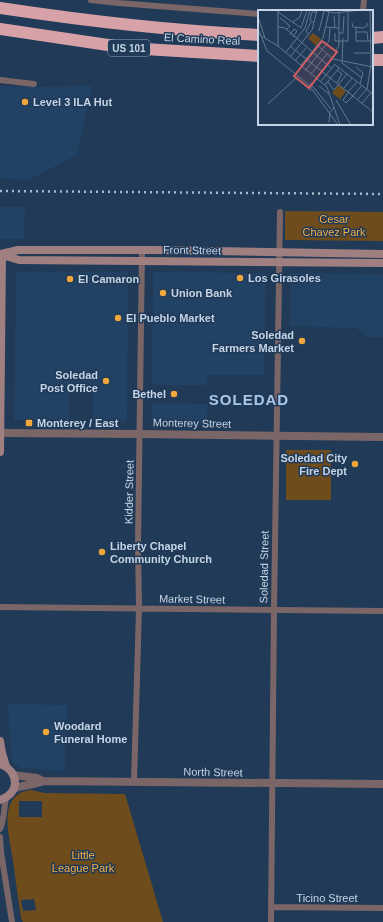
<svg xmlns="http://www.w3.org/2000/svg" width="383" height="922" font-family="Helvetica,sans-serif">
<style>
.built{fill:#224265}
.green{fill:#6e4c1c;fill-rule:evenodd}
.lines{fill:none;stroke-linecap:round;stroke-linejoin:round}
.minor{stroke:#7b6667;stroke-width:6}
.tertiary{stroke:#7b6667;stroke-width:8}
.secondary{stroke:#a07f81;stroke-width:8}
.motorway{stroke:#d6a2a7;stroke-width:12}
.rail{stroke:#a8b9cd;stroke-width:2.5;stroke-dasharray:2 4;stroke-linecap:butt}
.poi-dot{fill:#efa73d;stroke:#203a57;stroke-width:1.5}
.labels{text-anchor:middle;dominant-baseline:central;stroke-width:3;stroke-linejoin:round;paint-order:stroke}
.shield{fill:#203a57;stroke:#94a6bc;stroke-width:1}
.shield-label{font-size:10px;font-weight:bold;fill:#c5d4e7}
.street-label{font-size:11px;fill:#c5d4e7;stroke:#203a57}
.poi-label{font-size:11px;font-weight:bold;fill:#c5d4e7;stroke:#203a57;text-anchor:start}
.park-label{font-size:11px;fill:#f6ae46;stroke:#203a57}
.district-label{font-size:15px;font-weight:bold;letter-spacing:1px;fill:#a8c7eb;stroke:#203a57}
.inset-road{fill:none;stroke:#627891;stroke-width:1}
.view{fill:#d15c61;fill-opacity:0.15;stroke:#d15c61;stroke-width:2}
.inset-edge{fill:none;stroke:#c5d4e7;stroke-width:2}
</style>
<rect width="100%" height="100%" fill="#203a57"/>
<!-- built -->
<path class="built" d="M0,86L32,87L92,86L77,155L28,180L0,178Z
M0,207H25L24,239H0Z
M16,272H128L127,421L93,420V393H70L69,420H14Z
M153,272L266,273L264,375H207V385H152Z
M290,273L383,274V337H367L356,328L290,326Z
M152,403L207,404V422L151,421Z
M8,704L67,705L65,771L21,768L14,764L12,760L11,755Z"/>
<!-- green -->
<path class="green" d="M285,211L383,212V241L285,240Z
M286,450H331V500H286Z
M31,790L45,793L125,794L163,922H23L21,918L20,911C17,892 15,874 12,855C10,843 6,824 8,812C10,799 18,791 31,790ZM19,801H42V817H19ZM34,899L36,910L23,911L21,900Z"/>
<g class="lines">
<!-- minor -->
<path class="minor" d="M91,0L118,3L259,14
M363,11L364,0
M0,80L34,84
M0,607L383,611
M134,782L139,608L138,545L142,250
M0,829C4,821 4,808 6,798
M0,837L1,852L12,922
M271,907L383,908
M271,922L274,610L280,212"/>
<!-- tertiary -->
<path class="tertiary" d="M0,433L140,434L383,437
M13,775L37,778L43,781L383,784
M15,788C24,785 34,785 43,781"/>
<!-- secondary -->
<path class="secondary" d="M0,254L18,250H153L383,254
M2,255L19,260L383,263
M0,452L2,254
M0,741L2,753L6,766
M0,764C20,771 20,794 0,800"/>
<!-- motorway -->
<path class="motorway" d="M0,8C86,21 172,31 259,35
M0,29L128,48L259,56
M372,38L383,37
M372,60H383"/>
<!-- rail -->
<path class="rail" d="M0,191L383,194"/>
</g>
<!-- markers -->
<g class="poi-dot">
<circle cx="25" cy="102" r="4"/>
<circle cx="240" cy="278" r="4"/>
<circle cx="70" cy="279" r="4"/>
<circle cx="163" cy="293" r="4"/>
<circle cx="118" cy="318" r="4"/>
<circle cx="302" cy="341" r="4"/>
<circle cx="106" cy="381" r="4"/>
<circle cx="174" cy="394" r="4"/>
<rect x="25" y="419" width="8" height="8" rx="2"/>
<circle cx="355" cy="464" r="4"/>
<circle cx="102" cy="552" r="4"/>
<circle cx="46" cy="732" r="4"/>
</g>
<g class="labels">
<!-- shield labels -->
<rect class="shield" x="108" y="40" width="42" height="16" rx="3"/>
<g class="shield-label">
<text x="129" y="48">US 101</text>
</g>
<!-- street labels -->
<g class="street-label">
<text transform="translate(202 39) rotate(3)">El Camino Real</text>
<text transform="translate(192 250) rotate(1)">Front Street</text>
<text transform="translate(192 423) rotate(1)">Monterey Street</text>
<text transform="translate(129 492) rotate(-89)">Kidder Street</text>
<text transform="translate(264 567) rotate(-89)">Soledad Street</text>
<text transform="translate(192 599) rotate(1)">Market Street</text>
<text transform="translate(213 772) rotate(1)">North Street</text>
<text x="327" y="898">Ticino Street</text>
</g>
<!-- poi labels -->
<g class="poi-label">
<text x="33" y="102">Level 3 ILA Hut</text>
<text x="248" y="278">Los Girasoles</text>
<text x="78" y="279">El Camaron</text>
<text x="171" y="293">Union Bank</text>
<text x="126" y="318">El Pueblo Market</text>
<text x="294" y="335" text-anchor="end">Soledad<tspan x="294" dy="13">Farmers Market</tspan></text>
<text x="98" y="375" text-anchor="end">Soledad<tspan x="98" dy="13">Post Office</tspan></text>
<text x="166" y="394" text-anchor="end">Bethel</text>
<text x="37" y="423">Monterey / East</text>
<text x="347" y="458" text-anchor="end">Soledad City<tspan x="347" dy="13">Fire Dept</tspan></text>
<text x="110" y="546">Liberty Chapel<tspan x="110" dy="13">Community Church</tspan></text>
<text x="54" y="726">Woodard<tspan x="54" dy="13">Funeral Home</tspan></text>
</g>
<!-- park labels -->
<g class="park-label">
<text x="334" y="219">Cesar<tspan x="334" dy="13">Chavez Park</tspan></text>
<text x="83" y="855">Little<tspan x="83" dy="13">League Park</tspan></text>
</g>
<!-- district labels -->
<g class="district-label">
<text x="249" y="399">SOLEDAD</text>
</g>
</g>
<!-- overview -->
<g transform="translate(258 10)">
<rect width="115" height="115" fill="#203a57"/>
<path d="M55,23L63,29L58,36L50,28ZM81,75L88,81L82,89L74,83Z" fill="#6e4c1c"/>
<path class="inset-road" d="M64,0L76,3L103,0M20,2L43,18L49,0M76,6L77,18M0,7L7,28M22,8L32,16L28,20M35,12L42,7L44,0M56,13L52,10L54,2H59M94,13L95,17L105,18L109,16V13M20,17L27,18L73,58M68,17L81,18M0,18L9,41L51,75L80,115M98,18V31H115M61,21L66,1M98,22H109L110,31M77,23V31H90V2M81,23H85L86,6M0,24L20,36L69,77L82,115M50,24L48,21L53,12M32,25L36,19L39,21L35,27M85,28L84,53L104,68M59,35L74,48M20,36V0M32,36L115,102M28,42L47,18L52,0M96,43H112M32,47L54,20L59,0M75,48L81,35V3M75,49L115,57M37,51L48,38M76,54L115,84M43,55L65,28L71,2M98,57L105,63L102,74M47,61L71,31L72,18M53,64L69,44M59,68L74,48M43,71L53,81M63,71L77,54M70,72L76,80L89,64M52,73L73,99M79,73L84,64L79,60M67,75L81,58M61,76L71,84M86,78L94,68M90,82L99,72M91,82L85,90L88,93L95,86M95,86L104,75M100,89L109,79L113,55L112,0M78,90L93,115M104,93L113,83M10,94L39,67M71,112L72,102L77,97"/>
<path class="view" d="M64,31L79,42L51,78L36,66Z"/>
<rect width="115" height="115" class="inset-edge"/>
</g>
</svg>
